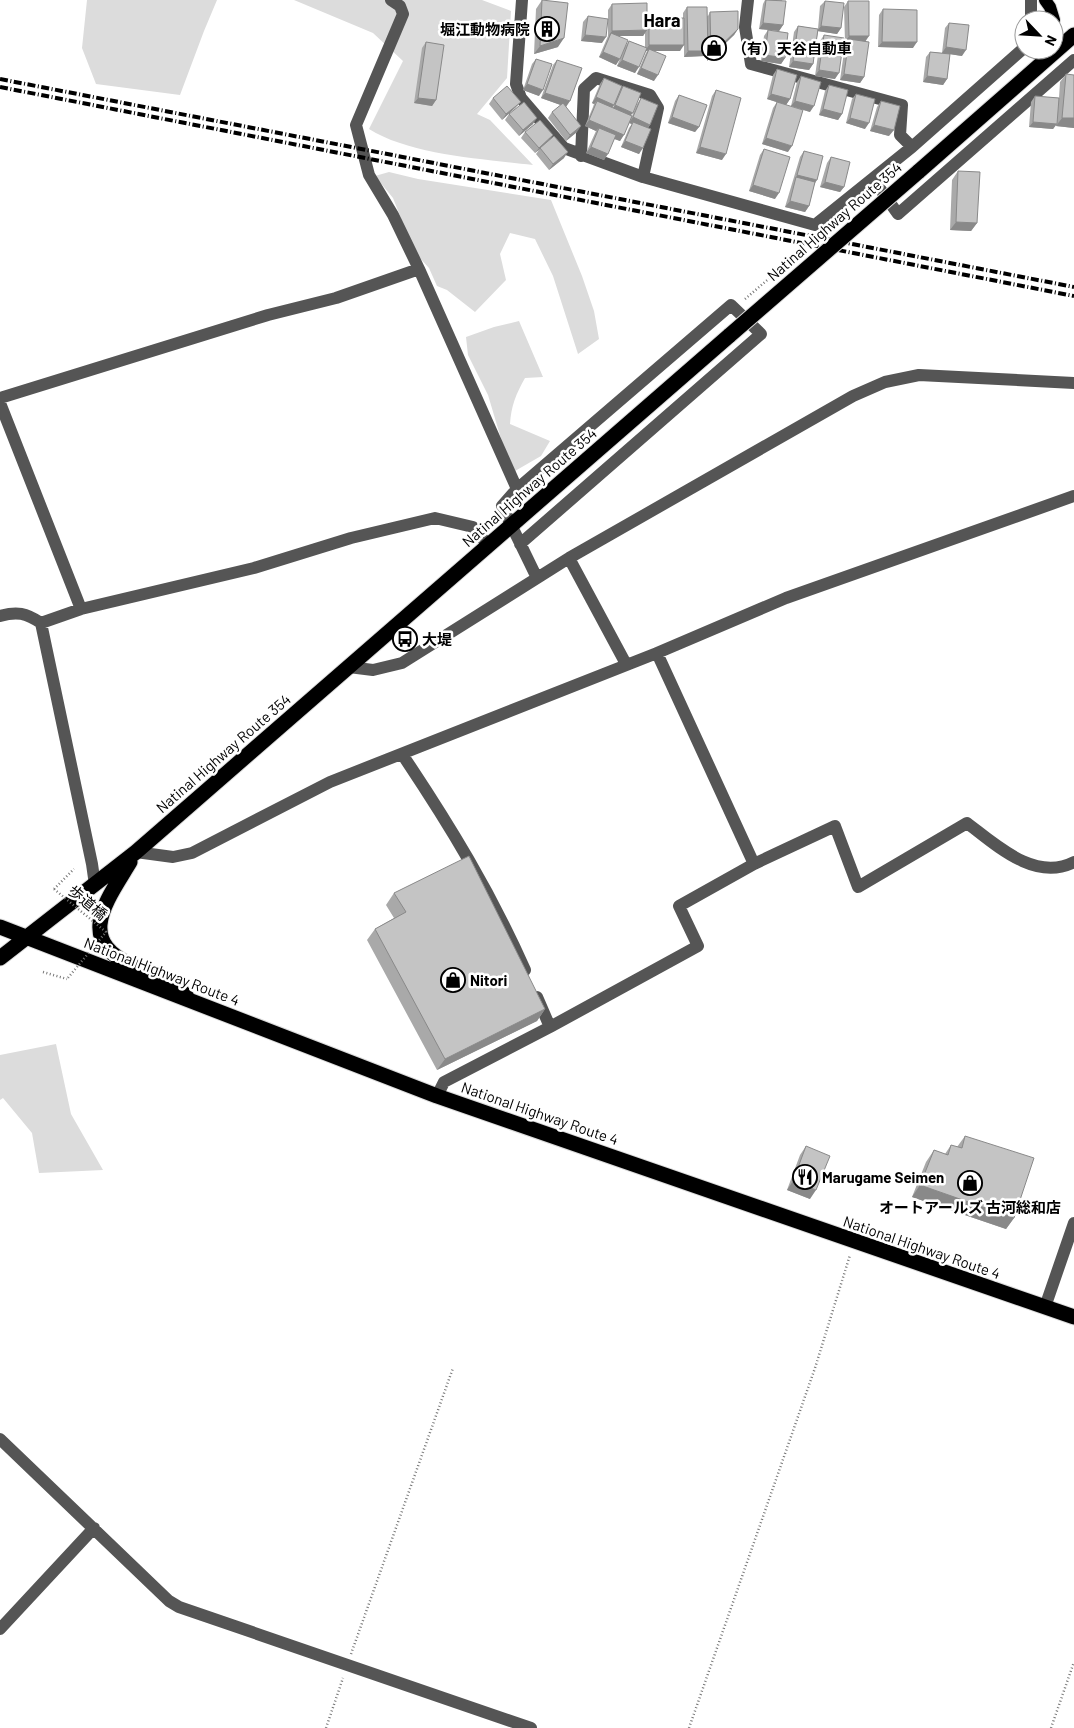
<svg xmlns="http://www.w3.org/2000/svg" width="1074" height="1728" font-family="Barlow,'Noto Sans JP',sans-serif">
<style>
.green{fill:#dcdcdc}
.lines{fill:none;stroke-linecap:round;stroke-linejoin:round}
.major-casing{stroke:#dbdbdb;stroke-width:14}
.highway-casing{stroke:#dbdbdb;stroke-width:17}
.path{stroke:#777;stroke-width:2.5;stroke-dasharray:1 2.5;stroke-linecap:butt}
.minor{stroke:#555;stroke-width:12}
.major{stroke:#000;stroke-width:12}
.highway{stroke:#000;stroke-width:15}
.rail{stroke:#000;stroke-width:4;stroke-dasharray:8 2.5 1 2.5;stroke-linecap:butt}
.highway-bridge-casing{stroke:#dbdbdb;stroke-width:17;stroke-linecap:butt}
.path-bridge{stroke:#777;stroke-width:2.5;stroke-dasharray:1 2.5;stroke-linecap:butt}
.highway-bridge{stroke:#000;stroke-width:15}
.wall{fill:#a9a9a9}
.shaded-wall{fill:#898989}
.building{fill:#c4c4c4;stroke:#898989}
.labels{text-anchor:middle;dominant-baseline:central;stroke-width:5;stroke-linejoin:round;paint-order:stroke}
.poi-label{font-size:15px;font-weight:bold;fill:#000;stroke:#fff;text-anchor:start}
.street-label{font-size:15px;fill:#000;stroke:#fff}
.quarter-label{font-size:18px;font-weight:bold;fill:#000;stroke:#fff}
</style>
<rect width="100%" height="100%" fill="#fff"/>
<!-- green -->
<path class="green" d="M87,0H217L204,31L180,95L96,84L82,48Z
M294,0H482L511,11L507,78L477,114L490,120L533,165C484,159 410,155 369,129L403,61L373,33Z
M389,172L418,179L551,200L582,276L594,311L599,339L578,354L553,276L535,239L510,233L500,254L506,280L475,312L447,290L437,286L429,268L418,256L410,241L393,198L375,176Z
M519,321L543,377L525,378C516,394 511,406 510,424L550,441L541,456L515,471L502,442L488,395L468,355L466,337L494,327Z
M56,1044L71,1114L103,1170L39,1173L32,1133L3,1098L0,1100V1055Z"/>
<g class="lines">
<defs>
<path id="major" d="M1045,0L1050,7L1054,20"/>
<path id="highway" d="M918,172L1074,35
M130,862C106,902 74,941 135,967C146,971 161,974 171,981C177,985 182,992 187,997
M0,927L437,1096L1074,1317
M0,958L136,852L730,335"/>
</defs>
<!-- major casing -->
<use href="#major" class="major-casing"/>
<!-- highway casing -->
<use href="#highway" class="highway-casing"/>
<!-- path -->
<path class="path" d="M745,299L785,265
M54,889L74,869
M43,972L67,979
M351,1654L453,1368
M326,1728L343,1678
M689,1728L815,1368L850,1255
M1051,1728L1074,1662"/>
<!-- minor -->
<path class="minor" d="M391,0L400,6L403,14L356,125L369,175L393,215L419,269L517,489L502,506L537,578
M522,0L516,84L521,98L564,148L643,177L658,108L650,95L596,78L584,89L581,156
M748,0L745,27L751,64L902,105L900,135L912,147
M1031,0V20
M643,177L815,225L912,147L1024,48
M873,179L898,214L1074,60
M0,398L268,315L336,298L419,269
M0,403L81,609
M517,489L731,305L761,334L520,544
M569,558L626,664
M0,616C17,611 26,613 41,623L92,864L95,885
M41,623L81,609L254,568L351,538L435,518L473,527L488,545
M657,653L754,864
M349,667L373,670L402,663L569,558L853,396L885,382L919,375L1074,383
M402,754C449,824 491,893 525,970
M136,852L173,857L192,853L330,782L657,653L786,598L1074,496
M537,997L550,1027
M437,1096L444,1082L550,1027L698,946L679,906L754,864L835,826L858,887L967,823C996,845 1035,882 1074,862
M1045,1307L1074,1223
M0,1439L169,1601L179,1607L531,1728
M0,1629L94,1528"/>
<!-- major -->
<use href="#major" class="major"/>
<!-- highway -->
<use href="#highway" class="highway"/>
<!-- rail -->
<path class="rail" d="M0,79L1074,287
M0,87L1074,296"/>
<defs>
<path id="highway-bridge" d="M730,335L918,172"/>
</defs>
<!-- highway-bridge casing -->
<use href="#highway-bridge" class="highway-bridge-casing"/>
<!-- path-bridge -->
<path class="path-bridge" d="M54,889L106,932L67,979"/>
<!-- highway-bridge -->
<use href="#highway-bridge" class="highway-bridge"/>
</g>
<!-- wall -->
<path class="wall" d="M542,0L558,47L534,54L536,9Z
M765,0H782L783,25L779,31L759,29L763,4Z
M825,1L841,28L837,34L818,31L813,64L809,70L789,67L794,32L798,26L818,29L820,6Z
M848,1L865,42L864,77L860,83L840,80L845,45L847,42H845L844,7Z
M612,4L647,21L649,19L683,18V13L687,7L708,16L710,12L738,29L734,35L707,61V52L704,56L684,57V37L680,51H654V81L637,74L645,55L647,51H645L635,73L617,66L625,47L629,41L645,47V33L643,36H620L616,65L599,57L608,36V10Z
M883,9L913,48L878,47L879,15Z
M588,16L602,43L581,41L583,22Z
M949,23L962,56L950,54L947,79L943,85L923,82L926,57L930,52L942,53L945,28Z
M768,30L785,58L781,64L761,61L764,36Z
M824,35L835,79L815,76L820,41Z
M426,42L436,100L432,106L414,103L422,48Z
M536,59L539,96L523,90L532,64Z
M557,60L566,107L577,132L566,141L548,118L552,112L561,105L541,98L553,65Z
M777,69L790,99L786,105L767,99L773,75Z
M1066,74L1074,128L1056,126V124L1053,129L1029,127L1031,102L1035,96L1059,98L1060,82Z
M801,76L810,112L791,106L797,82Z
M604,78L614,105L612,108H613L619,92L623,86L631,115L632,116L637,104L641,98L650,125L648,128L639,154L621,147L629,128L632,124L629,123L620,141L614,139L604,160L586,153L596,131L585,126L593,107L594,104L592,103L600,84Z
M829,85L842,114L838,120L819,115L825,91Z
M716,90L722,160L696,153L712,96Z
M856,94L865,129L846,123L852,99Z
M679,95L699,127L695,132L668,123L675,101Z
M493,98L516,107L502,120L489,104Z
M881,101L889,136L870,131L877,107Z
M777,102L788,152L762,144L773,108Z
M509,114L533,124L519,136L505,120Z
M525,132L550,140L564,158L549,170L536,154L539,150L535,153L521,138Z
M764,149L775,199L749,191L760,155Z
M804,151L815,182L809,206L805,212L785,207L800,157Z
M831,157L844,187L840,192L820,187L827,163Z
M958,171L977,223L971,231L950,230L952,180Z
M394,893L545,1009L537,1021L437,1070L367,940L375,929L394,918L386,905Z
M965,1136L1014,1218L1006,1229L912,1197L926,1162L934,1150L945,1154L951,1145L957,1147Z
M806,1146L810,1199L787,1190L800,1155Z"/>
<!-- shaded-wall -->
<path class="shaded-wall" d="M763,23L783,25L779,31L759,29Z
M821,26L841,28L837,34L817,31Z
M738,29L734,35L707,61L711,55Z
M647,30L643,36H609L611,33L608,36L612,31Z
M585,35L606,37L602,43L581,41Z
M849,36H869L865,42L849,39L847,42H845Z
M564,38L558,47L534,54L540,46Z
M882,42H917L913,48L878,47Z
M649,45H684L680,51H648L649,49L647,51H645Z
M946,47L966,50L962,56L942,53Z
M688,51H708L704,56L684,57Z
M603,52L620,59L616,65L599,57Z
M765,55L785,58L781,64L761,61Z
M622,60L639,67L635,73L617,66Z
M793,61L813,64L809,70L789,67Z
M641,68L658,75L654,81L637,74Z
M819,70L839,73L835,79L815,76Z
M844,74L864,77L860,83L840,80Z
M927,76L947,79L943,85L923,82Z
M527,84L543,90L539,96L523,90Z
M545,93L570,101L566,107L541,98Z
M771,94L790,99L786,105L767,99Z
M596,97L614,105L610,110L597,101L594,104L592,103Z
M418,98L436,100L432,106L414,103Z
M795,101L814,106L810,112L791,106Z
M521,102L516,107L502,120L506,114Z
M615,105L633,113L628,118L611,111Z
M823,109L842,114L838,120L819,115Z
M633,117L650,125L646,130L633,122L632,124L629,123Z
M672,117L699,127L695,132L668,123Z
M537,118L533,124L519,136L523,130Z
M850,118L869,123L865,129L846,123Z
M1062,118H1074V128L1056,126Z
M589,120L624,135L620,141L597,132L599,128L596,131L585,126Z
M1033,122L1057,124L1053,129L1029,127Z
M874,125L894,130L889,136L870,131Z
M581,126L577,132L566,141L570,135Z
M553,135L549,141L535,153L539,148Z
M766,138L792,146L788,152L762,144Z
M625,141L643,148L639,154L621,147Z
M591,147L608,154L604,160L586,153Z
M700,147L726,154L722,160L696,153Z
M568,152L564,158L549,170L553,164Z
M797,175L817,180L813,186L796,178Z
M825,182L844,187L840,192L820,187Z
M753,185L779,193L775,199L749,191Z
M790,201L809,206L805,212L785,207Z
M956,222L977,223L971,231L950,230Z
M545,1009L537,1021L437,1070L445,1059Z
M793,1181L816,1190L810,1199L787,1190Z
M920,1185L1014,1218L1006,1229L912,1197Z"/>
<!-- building -->
<path class="building" d="M542,0L568,3L564,38L540,46Z
M766,0L786,1L783,25L763,23Z
M825,1L844,3L841,28L821,26Z
M848,1H869V36H849Z
M647,3V30L612,31V4Z
M687,7H707L708,51H688Z
M883,9L917,10V42H882Z
M738,11V29L711,55L710,12Z
M588,16L608,19L606,37L585,35Z
M684,18V45H649V19Z
M949,23L969,25L966,50L946,47Z
M798,26L818,29L813,64L793,61Z
M768,30L788,33L785,58L765,55Z
M611,33L628,40L620,59L603,52Z
M824,35L844,38L839,73L819,70Z
M849,39L869,42L864,77L844,74Z
M629,41L647,48L639,67L622,60Z
M426,42L444,45L436,100L418,98Z
M649,49L666,56L658,75L641,68Z
M930,52L950,54L947,79L927,76Z
M536,59L552,64L543,90L527,84Z
M557,60L582,68L570,101L545,93Z
M777,69L797,75L790,99L771,94Z
M1066,74L1074,75V118H1062Z
M801,76L821,82L814,106L795,101Z
M604,78L622,86L614,105L596,97Z
M829,85L848,90L842,114L823,109Z
M507,86L521,102L506,114L493,98Z
M623,86L641,93L633,113L615,105Z
M716,90L741,98L726,154L700,147Z
M856,94L875,99L869,123L850,118Z
M679,95L707,105L699,127L672,117Z
M1035,96L1059,98L1057,124L1033,122Z
M641,98L658,105L650,125L633,117Z
M597,101L632,116L624,135L589,120Z
M881,101L900,106L894,130L874,125Z
M524,102L537,118L523,130L509,114Z
M777,102L803,110L792,146L766,138Z
M563,103L581,126L570,135L552,112Z
M540,120L553,135L539,148L525,132Z
M633,122L651,129L643,148L625,141Z
M599,128L616,135L608,154L591,147Z
M554,136L568,152L553,164L540,148Z
M764,149L790,157L779,193L753,185Z
M804,151L823,156L817,180L797,175Z
M831,157L850,162L844,187L825,182Z
M958,171L980,172L977,223L956,222Z
M796,177L815,182L809,206L790,201Z
M469,856L545,1009L445,1059L375,929L406,912L394,893Z
M965,1136L1034,1158L1014,1218L920,1185L934,1150L948,1155L951,1145L962,1148Z
M806,1146L830,1156L816,1190L793,1181Z"/>
<!-- icons -->
<defs>
<symbol id="building-ring" viewBox="-11 -11 22 22"><circle r="9.5" fill="#fff" stroke="#000" stroke-width="1.5"/><path d="M-4-6H4V6H1V3H-1V6H-4ZM-2.5-4.3h1.7v1.8h-1.7ZM.8-4.3h1.7v1.8H.8ZM-2.5-1h1.7V.8h-1.7ZM.8-1h1.7V.8H.8Z" fill="#000"/></symbol>
<symbol id="shop-ring" viewBox="-11 -11 22 22"><circle r="9.5" fill="#fff" stroke="#000" stroke-width="1.5"/><path d="M-5-2.5h2.3a2.7 3.5 0 0 1 5.4 0H5L5.5 6h-11ZM-1.5-2.5h3a1.5 2.3 0 0 0-3 0Z" fill="#000"/></symbol>
<symbol id="bus-ring" viewBox="-11 -11 22 22"><circle r="9.5" fill="#fff" stroke="#000" stroke-width="1.5"/><path d="M-5-6H5V4H4V6H2V4H-2V6H-4V4H-5ZM-3.5-4V0h7V-4ZM-3.5 1.2v1.5H-2V1.2ZM2 1.2v1.5H3.5V1.2Z" fill="#000"/></symbol>
<symbol id="restaurant-ring" viewBox="-11 -11 22 22"><circle r="9.5" fill="#fff" stroke="#000" stroke-width="1.5"/><path d="M-5-6h1v4h1v-4h1v4h1v-4h1v5L-1.5 .5V6h-2V.5L-5-1ZM5-6V6H3V1.5H1.5Q1.5-4 5-6Z" fill="#000"/></symbol>
</defs>
<g fill-rule="evenodd">
<use href="#building-ring" x="533" y="15" width="28" height="28"/>
<use href="#shop-ring" x="700" y="34" width="28" height="28"/>
<use href="#bus-ring" x="391" y="625" width="28" height="28"/>
<use href="#shop-ring" x="439" y="966" width="28" height="28"/>
<use href="#restaurant-ring" x="791" y="1163" width="28" height="28"/>
<use href="#shop-ring" x="956" y="1169" width="28" height="28"/>
</g>
<g class="labels">
<!-- poi labels -->
<g class="poi-label">
<text x="530" y="29" text-anchor="end">堀江動物病院</text>
<text x="732" y="48">（有）天谷自動車</text>
<text x="422" y="639">大堤</text>
<text x="470" y="980">Nitori</text>
<text x="822" y="1177">Marugame Seimen</text>
<text x="970" y="1207" text-anchor="middle">オートアールズ 古河総和店</text>
</g>
<!-- street labels -->
<g class="street-label">
<text transform="translate(834 221) rotate(-41)">Natinal Highway Route 354</text>
<text transform="translate(529 487) rotate(-41)">Natinal Highway Route 354</text>
<text transform="translate(223 753) rotate(-41)">Natinal Highway Route 354</text>
<text transform="translate(88 902) rotate(40)">歩道橋</text>
<text transform="translate(162 971) rotate(21)">National Highway Route 4</text>
<text transform="translate(540 1113) rotate(19)">National Highway Route 4</text>
<text transform="translate(922 1247) rotate(19)">National Highway Route 4</text>
</g>
<!-- quarter labels -->
<g class="quarter-label">
<text x="662" y="20">Hara</text>
</g>
</g>
<!-- north arrow -->
<g transform="translate(1039 35) rotate(115)"><circle r="24" fill="#ffffff" stroke="#999999"/>
<path d="M0-4L9 19L0 12L-9 19Z" fill="#000000"/>
<text y="-8" font-size="14" font-weight="bold" text-anchor="middle" fill="#000000">N</text>
</g>
</svg>
